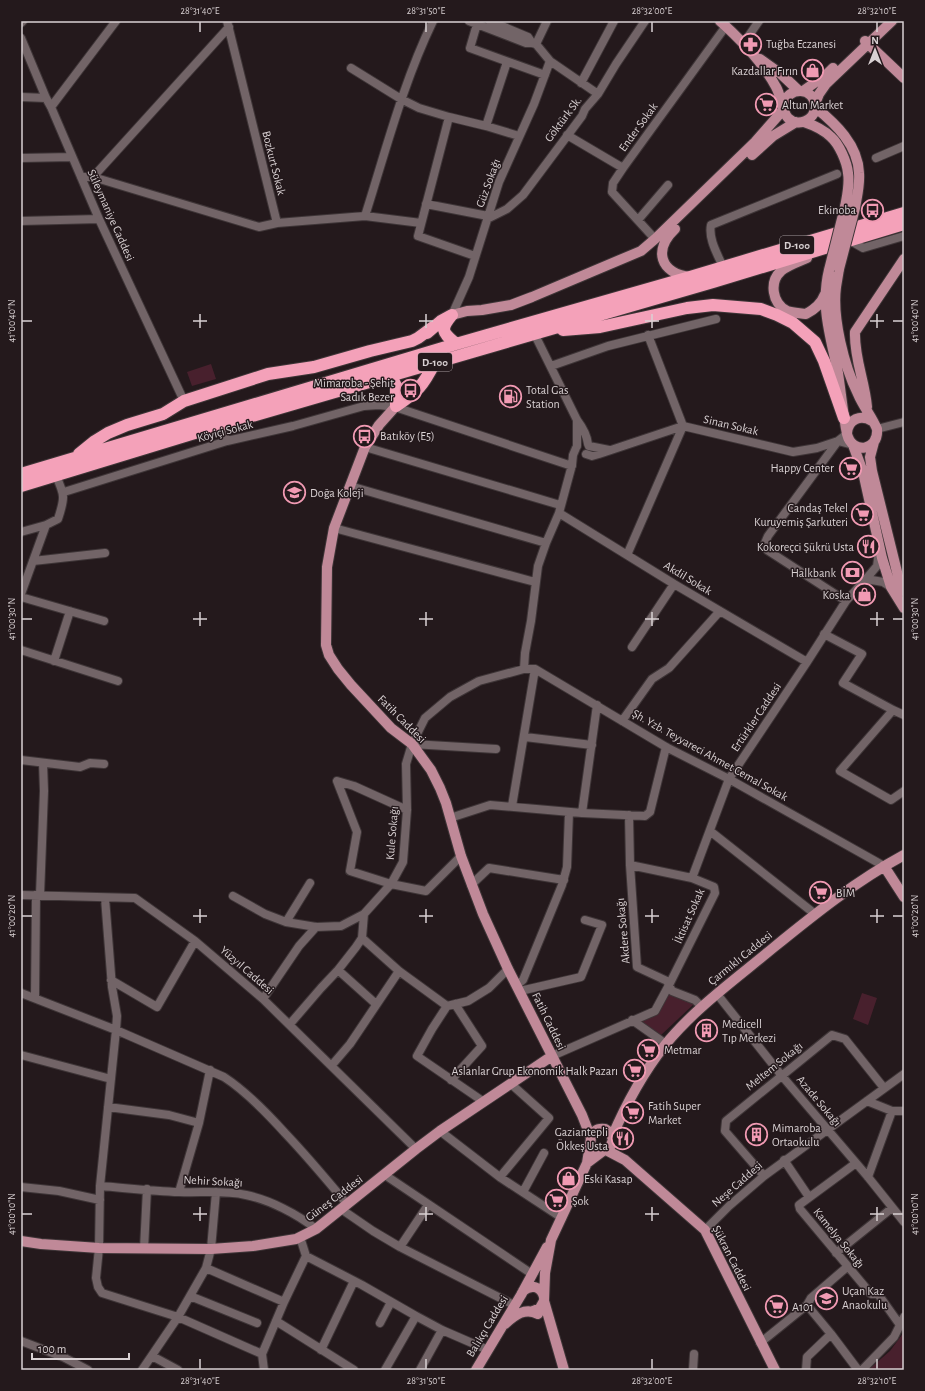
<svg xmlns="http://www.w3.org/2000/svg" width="925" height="1391" font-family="'Alegreya Sans',sans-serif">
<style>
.green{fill:#48202d}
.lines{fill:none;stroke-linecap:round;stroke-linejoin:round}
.minor-casing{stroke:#3e3537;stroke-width:10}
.major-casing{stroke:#3e3537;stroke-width:12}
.highway-casing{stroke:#3e3537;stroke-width:14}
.minor{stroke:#726467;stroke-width:8}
.major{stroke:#c08998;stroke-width:10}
.highway{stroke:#f4a1b9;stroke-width:12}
.major-bridge-casing{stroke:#3e3537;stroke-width:12;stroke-linecap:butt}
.major-bridge{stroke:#c08998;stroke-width:10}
.ticks{fill:none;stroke:#d9d1d3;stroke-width:1.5}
.labels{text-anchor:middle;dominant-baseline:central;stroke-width:3;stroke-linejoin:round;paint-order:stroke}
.shield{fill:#24191c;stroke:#a39a9c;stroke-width:1}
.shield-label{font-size:11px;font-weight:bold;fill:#d9d1d3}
.poi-label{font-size:12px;fill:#d9d1d3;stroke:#24191c;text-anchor:start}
.street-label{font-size:12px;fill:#d9d1d3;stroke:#24191c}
.neatline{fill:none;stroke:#d9d1d3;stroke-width:1.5}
.ticks-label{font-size:10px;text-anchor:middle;fill:#d9d1d3}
</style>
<rect width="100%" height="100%" fill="#24191c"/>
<!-- green -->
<path class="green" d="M211,364L216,379L192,386L187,372Z
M669,993L695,1003L660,1036L640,1020L656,1014Z
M862,993L877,998L868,1025L853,1019Z
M904,1332V1370H868L890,1351Z"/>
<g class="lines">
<defs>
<path id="minor" d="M227,21L277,223L365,216L421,223
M469,21L526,43H532
M490,21L528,37L532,43L536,44L550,61L598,94
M21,23L23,21
M477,24L470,48L545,75
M21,38L46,98L51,107L99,219L184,401
M536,44L547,21
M743,44L759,21
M351,68L401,99L419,108L449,117L486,126L519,136
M581,83L614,21
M21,97L46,98
M51,107L116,21
M449,117L418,236L475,256
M486,126L507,62
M567,135L623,168
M21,158L72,157
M876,158L904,146
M81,177H93L259,227L277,223
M93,177L229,27
M426,204L488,216
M365,216C386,150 403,83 433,21
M487,219L507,209L523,195L582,116L585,109L598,94L616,64L645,21
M638,220L668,185
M21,221L99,219
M655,239L612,192L613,183L623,168L726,26
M849,240L863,248L904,236
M723,267C718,255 708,239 711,225L837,174
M452,315L469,277L499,182L534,104L550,61
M534,333L577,420C583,428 587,435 588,444
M551,366L608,346L716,319
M577,420V446
M221,425L227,441
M877,429L904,422
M589,446L609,450
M365,447L560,505
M586,454L592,456L599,454L683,426L793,452L817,448L838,441L847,434
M350,486L546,543
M64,492L227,441L293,426L364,406L379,405L395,407L572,466
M559,513L674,584L807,662
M334,528L535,582
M21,532L46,525
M627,555L683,426L648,335
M33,561L105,553
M866,579L883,582L891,587
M21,594L46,525L58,519C65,498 65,495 56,476
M21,597L104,621
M846,601L767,550L765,543L768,536L838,441L853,445
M824,634L862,654L843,683L893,710L840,771L891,800L904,791
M632,647L674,584
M21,650L118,681
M54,661L70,611
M524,669L525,653L531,621L538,566L546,543L559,513L572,465L573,455L576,448
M893,710L904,715
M622,721L652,679L669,668L720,611
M525,737L592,745
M412,744L496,749
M21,760L80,767L90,763L104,764
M512,806L535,669
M407,810L354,786L337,781L357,832L350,871L391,884L426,891L461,856
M582,813L597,705
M629,815L630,865L637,967L667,981L672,991L695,1000L702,1007
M450,818L490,805L582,813L645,816L650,812L666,747
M710,831L815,914
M692,878L729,779L807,662L846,601L866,579L877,566L879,552
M471,885L489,868L564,880
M21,895L135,898L195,941L263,999L416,1149
M40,895L44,791L43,763
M233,896L265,914L286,922L316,927L341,926L364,914L391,884L403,862L407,810L406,764L412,744L425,718L450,697L479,681L524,669H535L666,747L729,779L884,866
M105,898L112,987L117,1016L116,1030L100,1186L99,1248L96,1278L98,1287L102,1293L178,1317L262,1354
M286,922L310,883
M362,938L399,971L447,1006L468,1001L489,988L508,969
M338,970L376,1004
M111,980L157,1007L195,941
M517,985L523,980L562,885L567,867L569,812
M520,991L581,977L602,925L585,920
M21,993L116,1030L224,1077C247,1092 267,1113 285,1133C307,1156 327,1180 347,1204
M717,994L782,1076L868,1177L904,1222
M35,998L36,895
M263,999L299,946L316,927
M447,1006L432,1029L417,1056L484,1102
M632,1020L666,1044
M290,1024L321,988L338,970L356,947L362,938L364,914
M21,1055L111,1079
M552,1056L655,1011L669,985L715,893L714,887L692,878L630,865
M332,1065L350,1044L399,971
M451,1080L482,1046L455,1004
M867,1101L892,1111H904
M108,1107L169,1115L199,1123L179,1192
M199,1123L210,1070
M440,1131L501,1178L562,1218
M784,1160L809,1197
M856,1163L799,1205L800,1209L871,1294H878L900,1325
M385,1175L532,1274
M764,1176L725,1131L726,1121L832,1035L845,1039L884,1088
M500,1177L549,1118L511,1084
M868,1177L892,1111
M100,1186C126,1188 153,1191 179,1192C201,1193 224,1190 246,1195C270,1200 297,1214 316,1229
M21,1187L59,1191L100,1200
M523,1192L544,1153
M341,1209L373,1231L400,1247L514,1305
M705,1230L729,1206L764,1176L904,1074
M400,1247L428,1205
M144,1249L147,1189
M836,1253L892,1208
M306,1256L362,1285L416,1316L442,1330L488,1350
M206,1268L284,1302
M190,1296L257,1323
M807,1305L831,1334L858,1370
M276,1321L354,1370
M380,1323L391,1302
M21,1341L63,1357L88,1370
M760,1343L807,1305L811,1298L847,1267
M321,1350L354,1281
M152,1356L178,1370
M142,1370L178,1317L206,1268L211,1249L216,1192
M264,1370L262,1354L284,1302L306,1256L300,1237
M385,1370L416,1316
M420,1370L442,1330
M693,1370L694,1354
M806,1370L807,1357L831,1334
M862,1370L894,1337L904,1317"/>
<path id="major" d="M720,21C739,38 764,64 776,87C781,95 782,112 788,118C798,128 815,120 815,107C816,87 787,85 783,106
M865,41L904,78
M760,59L781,74L799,91
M803,91L826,75L833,68
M815,104L819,94L826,84L892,21
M815,107C836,124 858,145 859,173C860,185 857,196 855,208
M804,122C813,125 824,130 831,137C839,144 847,162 848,173C850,184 847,196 845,207
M752,155L773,136L796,122
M675,229C653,250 660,273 690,277
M807,258C798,262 788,265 781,271C769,282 772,303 787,311C793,313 800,313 806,314C815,309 821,304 825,294
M829,270C820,307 831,337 838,373C841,393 843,414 847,434C852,455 879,451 877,429C872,417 863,406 858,394C844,366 832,318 836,287C837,281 838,275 839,269
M452,315L467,311L482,310L511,305L532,297L641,251L655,239L755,142L784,109
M396,406L379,425L365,447L334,528L327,567L326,645L329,655L338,669L351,685L391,728L412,744L431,770L440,788L446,803L461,856L483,914L508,969L582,1115L591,1138L587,1163L551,1240L545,1273L544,1301L540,1308L533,1311
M867,407C865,382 854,358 855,332L904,259
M847,433C848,419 861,414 872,421
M874,442L870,457L872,471L900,584L904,591
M853,445L863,472L882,558L891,587L904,608
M884,866L904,897
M612,1137C626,1104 643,1073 665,1045C695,1008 737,978 773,948C816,913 856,881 904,855
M606,1150L625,1160L705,1230L775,1370
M587,1163L603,1151L610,1147L613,1140L611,1133L605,1129C597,1128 593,1131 591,1138
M21,1241L41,1244L99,1248L211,1249L253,1246L296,1239L316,1229L416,1149L440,1131L552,1056
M523,1291C531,1284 541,1286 544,1297
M544,1301L564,1370
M505,1324C515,1315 525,1307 538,1314
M476,1370L521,1295L547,1247"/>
<path id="highway" d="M451,316C439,331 444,333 456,344
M563,330L600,327L687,308L713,305L761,309L777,315L793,323L815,342L824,361L844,418
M427,333L441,321L452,315
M391,376L396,386V406
M396,406C418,391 423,386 435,362
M79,454L95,441L108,433L127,425L163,414L184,401L268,374L314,367L370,351L412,341L418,338L433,327
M21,474L252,405L456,344L690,277L904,213
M21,486L221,425L713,282L904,224"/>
</defs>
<!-- minor casing -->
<use href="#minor" class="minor-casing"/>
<!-- major casing -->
<use href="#major" class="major-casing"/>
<!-- highway casing -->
<use href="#highway" class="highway-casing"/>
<!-- minor -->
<use href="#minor" class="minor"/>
<!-- major -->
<use href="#major" class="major"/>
<!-- highway -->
<use href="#highway" class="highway"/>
<defs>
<path id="major-bridge" d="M839,269L855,208
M829,270L845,207"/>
</defs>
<!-- major-bridge casing -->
<use href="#major-bridge" class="major-bridge-casing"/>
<!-- major-bridge -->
<use href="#major-bridge" class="major-bridge"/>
</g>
<!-- ticks -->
<path class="ticks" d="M200,22V32M426,22V32M652,22V32M877,22V32M200,314V328M426,314V328M652,314V328M877,314V328M22,321H32M193,321H207M419,321H433M645,321H659M870,321H884M893,321H903M200,612V626M426,612V626M652,612V626M877,612V626M22,619H32M193,619H207M419,619H433M645,619H659M870,619H884M893,619H903M200,909V923M426,909V923M652,909V923M877,909V923M22,916H32M193,916H207M419,916H433M645,916H659M870,916H884M893,916H903M200,1207V1221M426,1207V1221M652,1207V1221M877,1207V1221M22,1214H32M193,1214H207M419,1214H433M645,1214H659M870,1214H884M893,1214H903M200,1359V1369M426,1359V1369M652,1359V1369M877,1359V1369"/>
<!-- icons -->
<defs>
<symbol id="pharmacy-ring" viewBox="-11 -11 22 22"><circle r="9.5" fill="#24191c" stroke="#f19ab3" stroke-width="1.5"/><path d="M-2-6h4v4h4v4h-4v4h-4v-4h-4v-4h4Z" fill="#f19ab3"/></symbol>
<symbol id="shop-ring" viewBox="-11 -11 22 22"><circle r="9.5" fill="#24191c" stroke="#f19ab3" stroke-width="1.5"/><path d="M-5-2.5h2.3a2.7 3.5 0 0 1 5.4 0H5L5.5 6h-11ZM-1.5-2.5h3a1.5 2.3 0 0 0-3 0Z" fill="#f19ab3"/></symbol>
<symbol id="supermarket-ring" viewBox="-11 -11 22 22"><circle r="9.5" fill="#24191c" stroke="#f19ab3" stroke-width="1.5"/><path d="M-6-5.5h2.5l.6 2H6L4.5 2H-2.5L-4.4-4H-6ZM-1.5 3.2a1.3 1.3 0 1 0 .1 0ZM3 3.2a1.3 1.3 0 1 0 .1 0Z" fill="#f19ab3"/></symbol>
<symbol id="bus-ring" viewBox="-11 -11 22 22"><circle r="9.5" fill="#24191c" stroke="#f19ab3" stroke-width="1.5"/><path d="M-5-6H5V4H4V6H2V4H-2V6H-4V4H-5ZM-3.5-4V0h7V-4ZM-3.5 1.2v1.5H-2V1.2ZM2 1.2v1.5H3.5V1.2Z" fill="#f19ab3"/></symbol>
<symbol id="fuel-ring" viewBox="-11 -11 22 22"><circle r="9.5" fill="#24191c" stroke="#f19ab3" stroke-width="1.5"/><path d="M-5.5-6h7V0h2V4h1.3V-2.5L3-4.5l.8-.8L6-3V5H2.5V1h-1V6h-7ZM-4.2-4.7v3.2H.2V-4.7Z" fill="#f19ab3"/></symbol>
<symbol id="school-ring" viewBox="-11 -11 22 22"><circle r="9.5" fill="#24191c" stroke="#f19ab3" stroke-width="1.5"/><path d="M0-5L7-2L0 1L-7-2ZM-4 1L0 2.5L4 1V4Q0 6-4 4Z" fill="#f19ab3"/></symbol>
<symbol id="restaurant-ring" viewBox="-11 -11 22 22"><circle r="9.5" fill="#24191c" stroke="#f19ab3" stroke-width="1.5"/><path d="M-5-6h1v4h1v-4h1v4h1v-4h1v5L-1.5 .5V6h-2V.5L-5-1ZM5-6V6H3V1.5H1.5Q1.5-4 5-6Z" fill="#f19ab3"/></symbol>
<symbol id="bank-ring" viewBox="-11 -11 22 22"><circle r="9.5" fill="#24191c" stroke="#f19ab3" stroke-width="1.5"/><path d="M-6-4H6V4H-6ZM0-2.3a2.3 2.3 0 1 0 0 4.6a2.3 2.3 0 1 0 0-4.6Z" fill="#f19ab3"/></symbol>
<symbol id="building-ring" viewBox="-11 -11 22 22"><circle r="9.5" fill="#24191c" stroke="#f19ab3" stroke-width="1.5"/><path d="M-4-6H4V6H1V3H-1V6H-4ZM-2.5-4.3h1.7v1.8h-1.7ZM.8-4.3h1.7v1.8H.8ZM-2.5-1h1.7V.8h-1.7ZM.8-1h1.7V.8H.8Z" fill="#f19ab3"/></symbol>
</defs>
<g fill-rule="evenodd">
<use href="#pharmacy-ring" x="738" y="32" width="25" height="25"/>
<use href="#shop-ring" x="800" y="58" width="25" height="25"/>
<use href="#supermarket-ring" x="754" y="92" width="25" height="25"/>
<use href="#bus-ring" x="860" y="198" width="25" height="25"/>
<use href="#bus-ring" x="398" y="378" width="25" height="25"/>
<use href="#fuel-ring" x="498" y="384" width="25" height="25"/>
<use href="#bus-ring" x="352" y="424" width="25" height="25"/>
<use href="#supermarket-ring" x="838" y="456" width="25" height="25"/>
<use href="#school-ring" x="282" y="480" width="25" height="25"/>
<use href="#supermarket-ring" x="850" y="502" width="25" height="25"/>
<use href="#restaurant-ring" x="856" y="534" width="25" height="25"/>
<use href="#bank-ring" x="840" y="560" width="25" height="25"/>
<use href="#shop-ring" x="852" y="582" width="25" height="25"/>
<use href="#supermarket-ring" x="808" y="880" width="25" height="25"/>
<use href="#building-ring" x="694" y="1018" width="25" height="25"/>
<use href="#supermarket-ring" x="636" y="1038" width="25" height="25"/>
<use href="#supermarket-ring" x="622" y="1058" width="25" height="25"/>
<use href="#supermarket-ring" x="620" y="1100" width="25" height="25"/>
<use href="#building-ring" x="744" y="1122" width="25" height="25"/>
<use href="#restaurant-ring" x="610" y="1126" width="25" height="25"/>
<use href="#shop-ring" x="556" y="1166" width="25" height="25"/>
<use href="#supermarket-ring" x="544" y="1188" width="25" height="25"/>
<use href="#school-ring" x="814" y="1286" width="25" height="25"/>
<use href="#supermarket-ring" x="764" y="1294" width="25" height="25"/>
</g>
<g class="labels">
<!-- shield labels -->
<g class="shield">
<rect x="780" y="236" width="34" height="18" rx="3"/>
<rect x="418" y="353" width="34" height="18" rx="3"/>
</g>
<g class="shield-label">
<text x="797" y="245">D-100</text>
<text x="435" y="362">D-100</text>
</g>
<!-- poi labels -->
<g class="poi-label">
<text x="766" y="44">Tuğba Eczanesi</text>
<text x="798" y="71" text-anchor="end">Kazdallar Fırın</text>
<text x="782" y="105">Altun Market</text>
<text x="856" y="210" text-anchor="end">Ekinoba</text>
<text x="394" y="383" text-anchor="end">Mimaroba - Şehit<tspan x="394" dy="14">Sadık Bezer</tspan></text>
<text x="526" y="390">Total Gas<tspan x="526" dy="14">Station</tspan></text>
<text x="380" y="436">Batıköy (E5)</text>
<text x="834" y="468" text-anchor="end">Happy Center</text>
<text x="310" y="493">Doğa Koleji</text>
<text x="848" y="508" text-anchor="end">Candaş Tekel<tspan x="848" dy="14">Kuruyemiş Şarkuteri</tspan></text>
<text x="854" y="547" text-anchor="end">Kokoreçci Şükrü Usta</text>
<text x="836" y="573" text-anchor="end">Halkbank</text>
<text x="850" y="595" text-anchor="end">Koska</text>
<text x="836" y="893">BİM</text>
<text x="722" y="1024">Medicell<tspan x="722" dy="14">Tıp Merkezi</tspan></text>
<text x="664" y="1050">Metmar</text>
<text x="618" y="1071" text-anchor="end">Aslanlar Grup Ekonomik Halk Pazarı</text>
<text x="648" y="1106">Fatih Super<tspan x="648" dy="14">Market</tspan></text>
<text x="772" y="1128">Mimaroba<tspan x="772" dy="14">Ortaokulu</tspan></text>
<text x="608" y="1132" text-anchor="end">Gaziantepli<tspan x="608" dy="14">Ökkeş Usta</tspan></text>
<text x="584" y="1179">Eski Kasap</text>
<text x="572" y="1201">Şok</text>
<text x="842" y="1291">Uçan Kaz<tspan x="842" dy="14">Anaokulu</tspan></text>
<text x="792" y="1307">A101</text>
</g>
<!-- street labels -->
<g class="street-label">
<text transform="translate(563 119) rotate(-53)">Göktürk Sk.</text>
<text transform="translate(638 127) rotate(-54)">Ender Sokak</text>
<text transform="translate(274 163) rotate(76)">Bozkurt Sokak</text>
<text transform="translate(488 183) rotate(-70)">Güz Sokağı</text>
<text transform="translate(111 215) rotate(66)">Süleymaniye Caddesi</text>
<text transform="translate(731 425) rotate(13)">Sinan Sokak</text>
<text transform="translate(225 431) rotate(-15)">Köyiçi Sokak</text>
<text transform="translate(688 578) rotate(31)">Akdil Sokak</text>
<text transform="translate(756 717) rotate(-56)">Ertürkler Caddesi</text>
<text transform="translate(402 719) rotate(45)">Fatih Caddesi</text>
<text transform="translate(710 755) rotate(29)">Şh. Yzb. Teyyareci Ahmet Cemal Sokak</text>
<text transform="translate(392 833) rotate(-85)">Kule Sokağı</text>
<text transform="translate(689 916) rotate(-66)">İktisat Sokak</text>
<text transform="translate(623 931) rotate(-95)">Akdere Sokağı</text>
<text transform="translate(740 958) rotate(-39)">Çarmıklı Caddesi</text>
<text transform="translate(247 970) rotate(41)">Yüzyıl Caddesi</text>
<text transform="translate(549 1021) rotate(64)">Fatih Caddesi</text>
<text transform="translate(774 1066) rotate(-39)">Meltem Sokağı</text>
<text transform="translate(819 1101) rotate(50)">Azade Sokağı</text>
<text transform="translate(213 1181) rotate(3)">Nehir Sokağı</text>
<text transform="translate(737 1184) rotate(-41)">Neşe Caddesi</text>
<text transform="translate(334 1198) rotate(-37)">Güneş Caddesi</text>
<text transform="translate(839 1238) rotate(51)">Kamelya Sokağı</text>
<text transform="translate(732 1258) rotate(63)">Şükran Caddesi</text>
<text transform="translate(487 1326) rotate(-59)">Balıkçı Caddesi</text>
</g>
</g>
<!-- border -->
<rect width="925" height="1391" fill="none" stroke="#24191c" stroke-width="44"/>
<!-- north arrow -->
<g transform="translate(875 50)" stroke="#24191c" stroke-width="3" paint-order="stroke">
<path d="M0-3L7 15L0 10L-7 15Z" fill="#d9d1d3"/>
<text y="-6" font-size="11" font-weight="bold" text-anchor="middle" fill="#d9d1d3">N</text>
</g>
<!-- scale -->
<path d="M32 1353v6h97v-6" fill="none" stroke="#d9d1d3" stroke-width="2"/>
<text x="38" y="1353" font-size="12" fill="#d9d1d3" stroke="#24191c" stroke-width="3" paint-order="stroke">100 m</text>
<rect x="22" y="22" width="881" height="1347" class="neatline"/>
<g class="ticks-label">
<text x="200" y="14">28°31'40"E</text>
<text x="426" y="14">28°31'50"E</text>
<text x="652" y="14">28°32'00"E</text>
<text x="877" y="14">28°32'10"E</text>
<text transform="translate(11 321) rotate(-90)" y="4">41°00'40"N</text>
<text transform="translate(914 321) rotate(-90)" y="4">41°00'40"N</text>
<text transform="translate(11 619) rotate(-90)" y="4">41°00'30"N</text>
<text transform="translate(914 619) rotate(-90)" y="4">41°00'30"N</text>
<text transform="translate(11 916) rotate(-90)" y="4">41°00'20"N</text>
<text transform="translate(914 916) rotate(-90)" y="4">41°00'20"N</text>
<text transform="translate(11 1214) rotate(-90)" y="4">41°00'10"N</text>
<text transform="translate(914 1214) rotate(-90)" y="4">41°00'10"N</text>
<text x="200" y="1384">28°31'40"E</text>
<text x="426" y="1384">28°31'50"E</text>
<text x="652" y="1384">28°32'00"E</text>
<text x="877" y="1384">28°32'10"E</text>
</g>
</svg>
